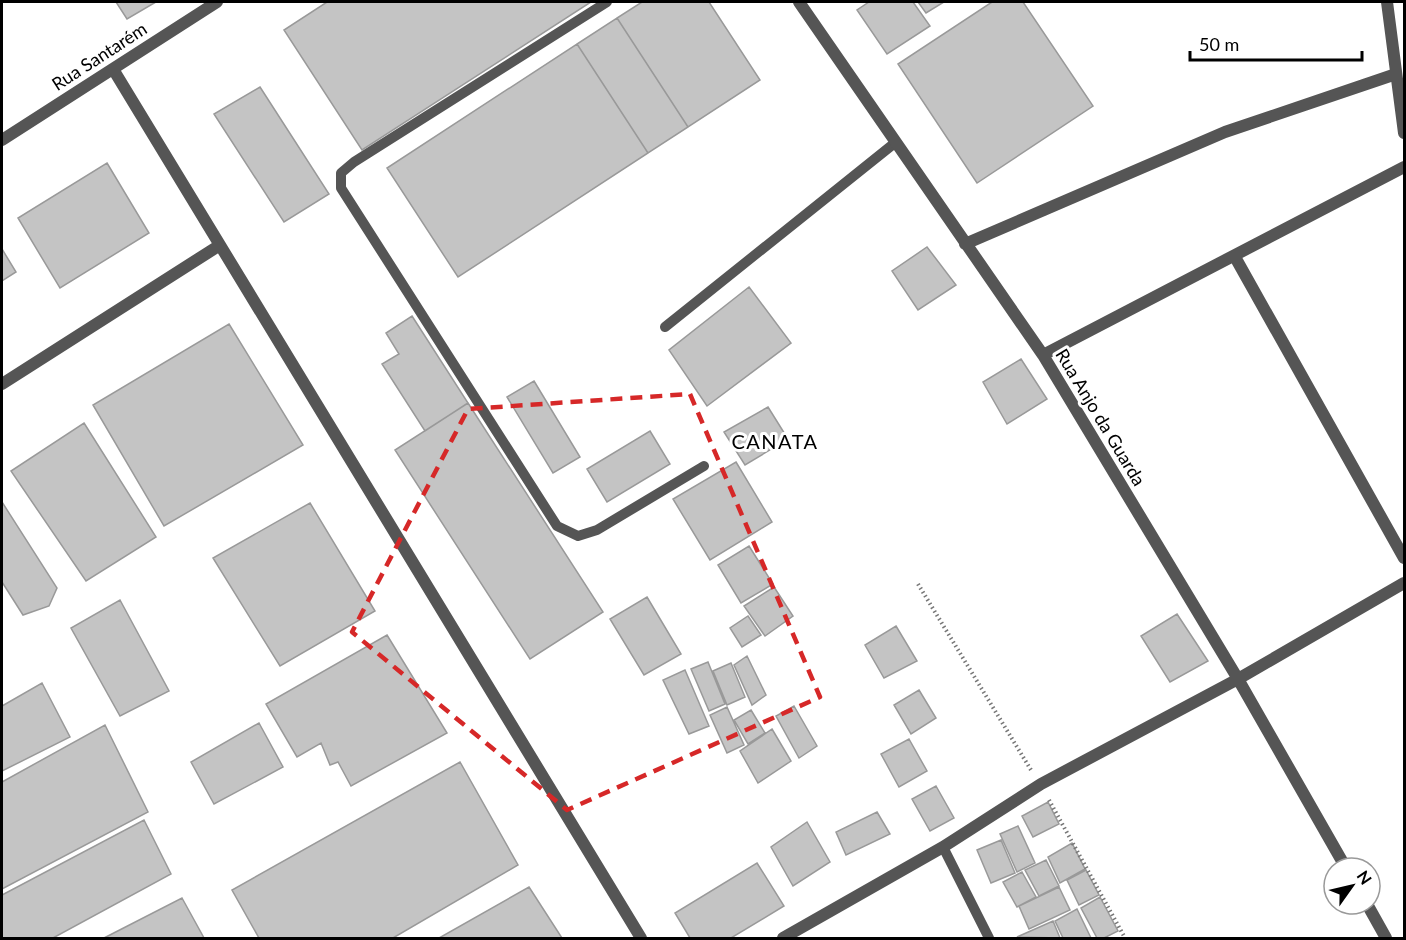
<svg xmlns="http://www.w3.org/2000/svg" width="1406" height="940" font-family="Lato,sans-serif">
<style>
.building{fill:#c4c4c4;stroke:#999;stroke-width:1.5}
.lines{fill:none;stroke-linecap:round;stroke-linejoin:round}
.path{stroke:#777;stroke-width:4;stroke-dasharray:1.5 3;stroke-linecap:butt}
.lane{stroke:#555;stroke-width:10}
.street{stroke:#555;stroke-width:12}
.marked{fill:none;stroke:#d62828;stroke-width:4.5;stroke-dasharray:12 8;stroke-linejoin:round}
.labels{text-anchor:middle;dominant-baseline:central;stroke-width:6;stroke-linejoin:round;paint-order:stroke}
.street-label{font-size:18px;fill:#000;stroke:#fff}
.neighbourhood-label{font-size:20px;letter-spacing:1.5px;fill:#000;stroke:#fff}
</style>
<rect width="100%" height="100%" fill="#fff"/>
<!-- building -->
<path class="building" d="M116,2H156L127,19Z
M327,2H591L362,150L284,30Z
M642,2H709L760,80L688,127L617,18Z
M869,2H913L930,26L887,54L857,10Z
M918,2H944L926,13Z
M992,2H1023L1093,106L977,183L898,64Z
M617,18L688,127L648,153L577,44Z
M577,44L648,153L458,277L387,168Z
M260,87L329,194L284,222L214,114Z
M107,163L149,233L60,288L18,218Z
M927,247L956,285L918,310L892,271Z
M2,249L16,272L2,281Z
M749,287L791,343L707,406L669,350Z
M412,316L468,403L425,431L382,364L399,354L386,333Z
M229,324L303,445L164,526L93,405Z
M1021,359L1047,399L1007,424L983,382Z
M534,381L580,457L553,473L507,397Z
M468,403L603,612L530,659L395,450Z
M768,407L788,439L745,465L724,432Z
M84,423L156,537L86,581L11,471Z
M650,431L670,464L607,502L587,469Z
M736,462L772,522L710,560L673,499Z
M2,502L57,588L49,606L23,615L2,582Z
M310,503L375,611L280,666L213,558Z
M749,546L773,584L741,603L718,565Z
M774,587L793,616L765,636L744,606Z
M647,597L681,654L644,675L610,619Z
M120,600L169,691L120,716L71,628Z
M1177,614L1208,661L1170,682L1141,636Z
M748,616L761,635L742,647L730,628Z
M896,626L917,661L884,678L865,645Z
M387,635L447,733L351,786L338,762L330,765L321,743L297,757L266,704Z
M747,656L766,695L752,705L734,665Z
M708,662L725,704L709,711L691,669Z
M731,663L745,697L727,705L713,671Z
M685,670L709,726L689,734L663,680Z
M42,683L70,737L2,771V706Z
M919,690L936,718L911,734L894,705Z
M794,706L817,746L799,758L776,716Z
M727,707L744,745L727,753L710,715Z
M751,710L765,733L748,744L734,720Z
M259,723L283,767L214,804L191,762Z
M105,725L148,812L2,889V782Z
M772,729L791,761L758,783L740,751Z
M909,739L927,771L899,787L881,754Z
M460,762L518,865L393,938H259L232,890Z
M936,786L954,818L930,831L912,799Z
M1048,802L1059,824L1033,837L1022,816Z
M877,812L890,834L846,855L836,832Z
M144,820L171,874L53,938H2V895Z
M807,822L830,862L793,886L771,847Z
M1018,826L1035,863L1017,872L1000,834Z
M1001,840L1015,873L991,883L977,850Z
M1072,843L1085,869L1060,883L1048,857Z
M1046,860L1059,886L1039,896L1025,870Z
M757,863L784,906L731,938H690L675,913Z
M1086,870L1099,895L1079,905L1067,880Z
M1022,872L1036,897L1017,907L1003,882Z
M529,887L562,938H439Z
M1059,887L1070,910L1029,929L1019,906Z
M1100,897L1118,931L1104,938H1097L1081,908Z
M182,898L204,938H104Z
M1077,909L1091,938H1063L1055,921Z
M1053,921L1060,938L1017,937Z"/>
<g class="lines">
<!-- path -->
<path class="path" d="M918,584L1031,770
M1049,800L1125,938"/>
<!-- lane -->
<path class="lane" d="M607,2L354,162L341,173V188L557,526L578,536L597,530L704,466
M665,327L896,142
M943,847L989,938"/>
<!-- street -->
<path class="street" d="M799,2L1043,355L1238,679L1346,868
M1387,2L1404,133
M113,69L641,938
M2,140L217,2
M965,244L1225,132L1396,74
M1235,257L1404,558
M1043,355L1404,167
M2,384L220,245
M1367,904L1386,938
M783,938L943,847L1041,784L1238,679L1404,583"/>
</g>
<!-- marked area -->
<path class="marked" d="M690,394L820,697L567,810L352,632L468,409Z"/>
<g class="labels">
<!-- street labels -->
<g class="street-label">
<text transform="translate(99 56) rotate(-33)">Rua Santarém</text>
<text transform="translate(1101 417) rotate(59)">Rua Anjo da Guarda</text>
</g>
<!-- neighbourhood labels -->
<g class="neighbourhood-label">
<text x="775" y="441">CANATA</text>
</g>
</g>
<!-- border -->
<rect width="1406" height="940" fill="none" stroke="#000000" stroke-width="6"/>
<!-- north arrow -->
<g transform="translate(1352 886) rotate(56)"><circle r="28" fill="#ffffff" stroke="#999999" stroke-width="1.5"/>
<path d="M0-4.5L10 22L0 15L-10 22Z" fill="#000000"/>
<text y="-9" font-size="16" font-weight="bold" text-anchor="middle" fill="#000000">N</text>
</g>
<!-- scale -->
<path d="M1190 51v9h172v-9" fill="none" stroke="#000000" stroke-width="3"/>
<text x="1199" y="51" font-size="18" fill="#000000" stroke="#ffffff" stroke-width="4.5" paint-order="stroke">50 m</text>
</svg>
